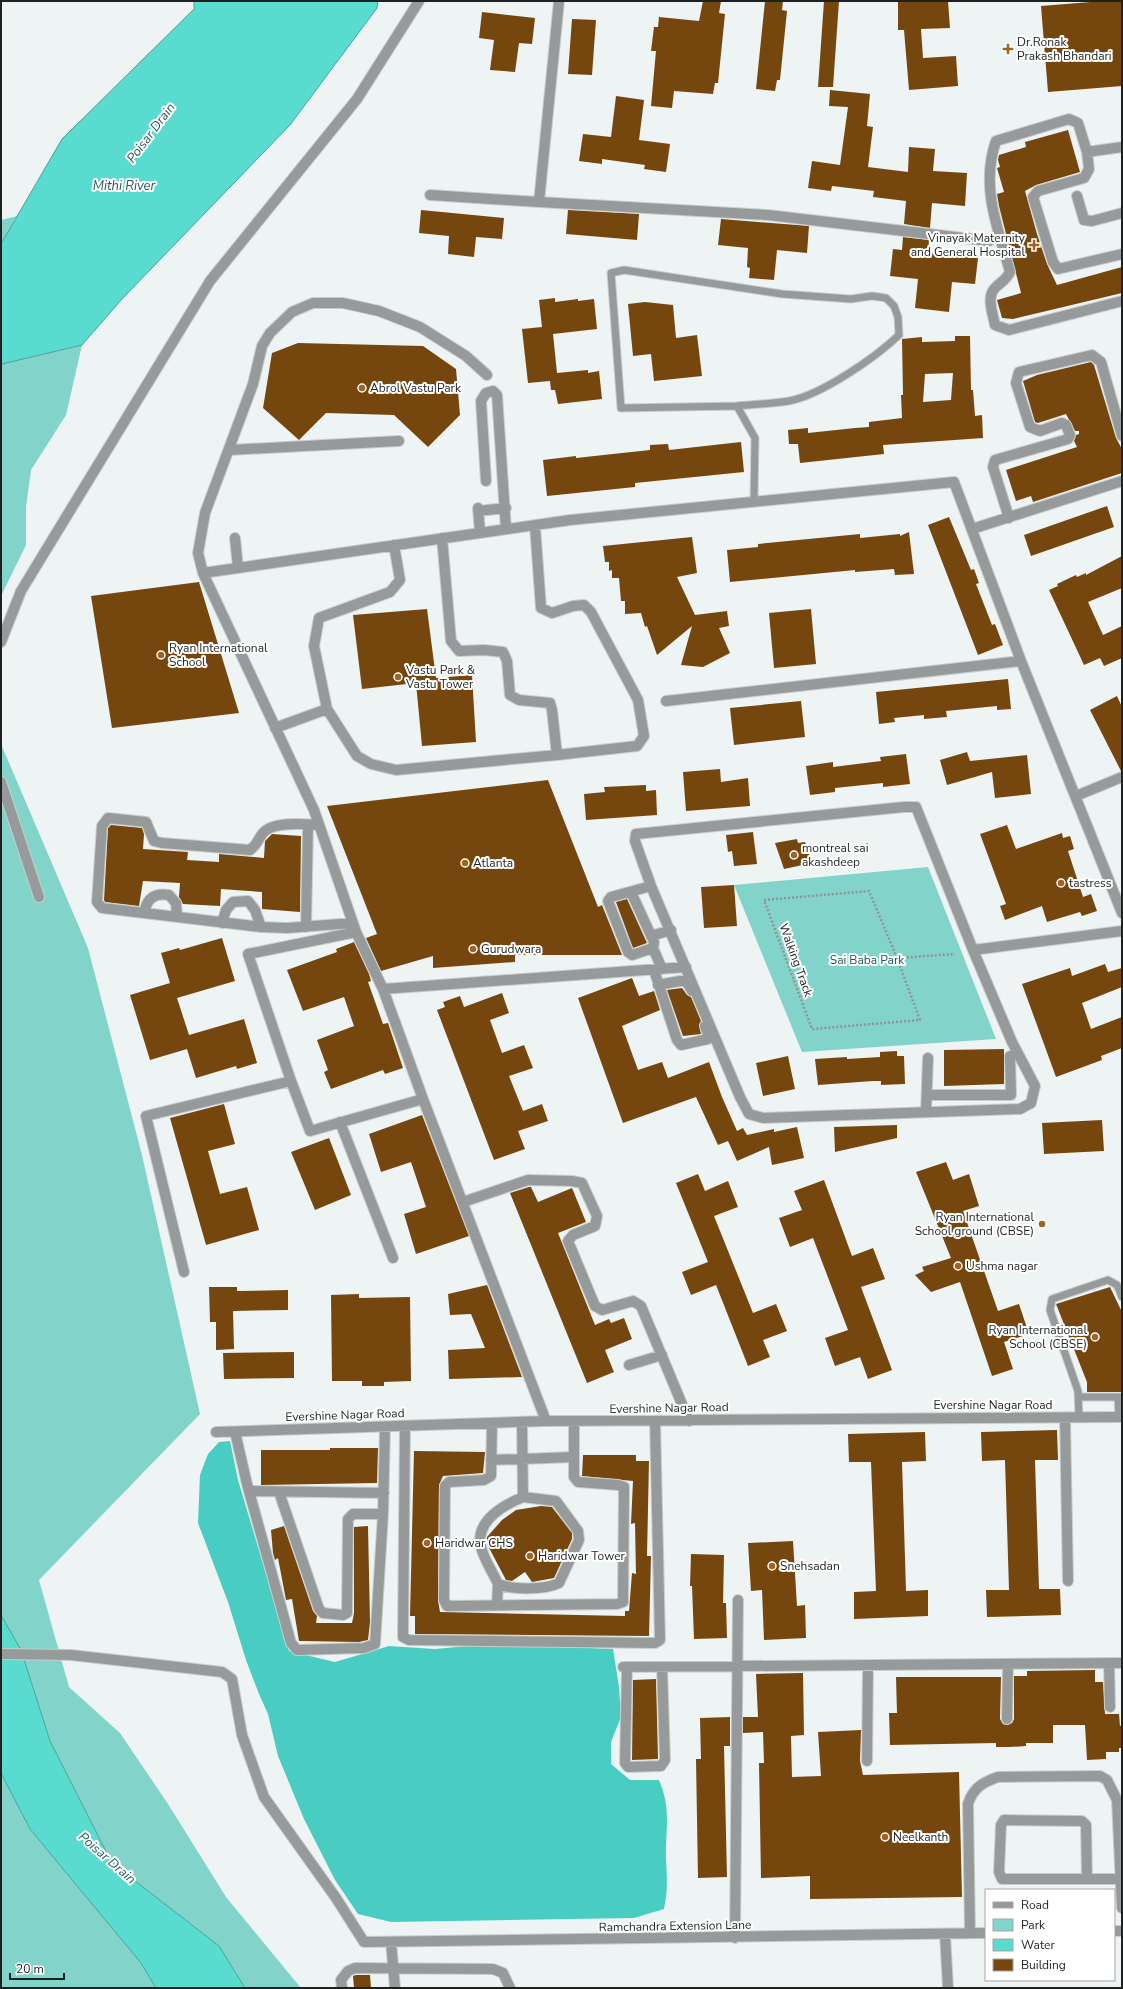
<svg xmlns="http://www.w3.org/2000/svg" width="1123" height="1989" font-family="'Nunito Sans',sans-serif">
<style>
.green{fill:#82d4cb}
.forest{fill:#49cdc2}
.water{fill:#59dbcf;stroke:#47a39a}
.building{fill:#75470e;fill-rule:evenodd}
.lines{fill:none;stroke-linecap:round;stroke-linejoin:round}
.service-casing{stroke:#c8cecd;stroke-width:9}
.minor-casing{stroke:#c8cecd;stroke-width:12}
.path{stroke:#909594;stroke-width:2.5;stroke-dasharray:2 2;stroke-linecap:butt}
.service{stroke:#979a9a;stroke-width:7}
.minor{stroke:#979a9a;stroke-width:10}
.poi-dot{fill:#9d6422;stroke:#fff;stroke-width:1.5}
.labels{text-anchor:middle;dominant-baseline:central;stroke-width:4;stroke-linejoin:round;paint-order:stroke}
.poi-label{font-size:12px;fill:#1e2120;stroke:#fff;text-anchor:start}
.street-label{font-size:12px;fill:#1e2120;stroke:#fff}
.park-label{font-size:12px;fill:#205752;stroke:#fff}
.water-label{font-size:13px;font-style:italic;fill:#245b55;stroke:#fff}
</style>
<rect width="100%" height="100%" fill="#edf4f3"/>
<!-- green -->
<path class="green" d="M17,216L1,244V220Z
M82,345L66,415L31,470L26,507V545L1,596V367L2,364Z
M1,744L88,948L142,1155L200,1414L39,1580L69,1687L120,1733L168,1804L226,1897L301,1988H245L219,1946L112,1863L50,1741L21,1650L1,1615Z
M928,867L996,1039L802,1052L734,885Z
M1,1773L30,1829L141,1963L156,1988H1Z"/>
<!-- forest -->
<path class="forest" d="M230,1441L238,1480L289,1651L335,1662L389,1646L435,1649L490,1644L613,1649L619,1687L621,1717L611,1742V1764L630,1780H659C672,1811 665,1829 666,1860C667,1879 668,1889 664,1909L634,1918L391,1922L358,1914L335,1880L304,1819L278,1756L268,1714L259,1694L246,1660L228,1602L198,1523L200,1475L208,1454L219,1442Z"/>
<!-- water -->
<path class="water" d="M194,1H378L377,8L290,125L122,299L82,345L2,364L1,367V244L62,139L194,9Z
M1,1615L21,1650L50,1741L112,1863L219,1946L245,1988H156L141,1963L30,1829L1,1773Z"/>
<!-- building -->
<path class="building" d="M703,1H721L719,13L725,14L718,83H715L713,94L674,91L672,108L651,106L656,51H651L654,27H658L659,17L699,21Z
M765,1H783L782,10L787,11L780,80H777L775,91L756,89Z
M824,1H839L833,87H818Z
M898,1H948L950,28L921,29L923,58L956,56L958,86L909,90L904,30H898Z
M1103,1H1122V86L1048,92L1041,6Z
M482,12L535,18L532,44L519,43L515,72L490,70L494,40L479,38Z
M572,19L596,20L592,75L568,74Z
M830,90L870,94L867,126L873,127L868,167L908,172L909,147L935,149L933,171L967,173L965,206L932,203L930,228L904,224L906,201L873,197L874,191L832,186L831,191L808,188L812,161L840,165L848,107L829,106Z
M616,96L644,100L639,140L670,144L666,172L644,169L645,165L602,159V164L579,161L583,134L611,137Z
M1068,130L1080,172L1036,185L1025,191L1037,234L1047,264L1057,285L1122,267V293L1013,319L1002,318L997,300L1021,293L999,206L997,194L1004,192L997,168L1000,167L998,160L999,155L1026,147L1025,142Z
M421,210L504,218L502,239L476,237L474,257L448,254L449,236L419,233Z
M568,210L639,214L637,240L566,234Z
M721,219L809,226L807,253L777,250L774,280L749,278L750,268L747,267L748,248L718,245Z
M903,237L929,240L928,253L978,258L975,284L952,282L949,312L915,308L918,279L890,276L893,249L902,250Z
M555,298V302L578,299V301L594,299L597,329L553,334L557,373L588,370V373L599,371L602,399L558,404L555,390H551L550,381L528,383L522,329L542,327L539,300Z
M645,302L673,305L676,338L697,335L702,376L654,381L651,354L633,356L628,304Z
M955,336H970L971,390H973L975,416L982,415L983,438L883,445L884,454L800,463L798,444H789L788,430L808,428V433L855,428L869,427V422L902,418L901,395H903L902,339L922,337V342L955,341ZM953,373L951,400L923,402L925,374Z
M298,343L423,346L456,369L460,415L428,447L394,415L326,413L299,440L263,408L272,353Z
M1091,362L1094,365L1116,438L1122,449V473L1033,502L1031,496L1016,501L1006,470L1077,447L1074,441L1076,435L1079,434V431H1075L1066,414L1038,423L1035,422L1023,381L1037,375Z
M741,442L744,472L635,483V487L547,496L543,460L576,456V458L650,450V445L668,444L669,450Z
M1107,506L1114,527L1031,556L1024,535Z
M949,517L971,570L974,569L979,583L976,584L992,625L995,624L1003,645L978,655L928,525Z
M909,532L914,574L895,575L894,569L855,572V570L730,582L727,550L758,547V544L860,534V538L900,534V536Z
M692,537L697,573L677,577L695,615L727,611L729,626L719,628L730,653L703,667L681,665L692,626L657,655L647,626L645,627L641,613L625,614V601H621L619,578H612V570L609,571V562H605L603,546Z
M1122,556V588L1088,602L1103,635L1122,626V658L1104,666L1100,658L1084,665L1049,590L1058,586L1057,584L1076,575L1077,577L1086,573V575Z
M199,582L239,713L112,728L91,596Z
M427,609L436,678L472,675L476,742L422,746L416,683L362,689L353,615Z
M811,609L816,664L774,668L769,613Z
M1008,679L1011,709L997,710V706L946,711L947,717L924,719V715L894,718L895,722L879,724L876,692Z
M1117,696L1122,707L1121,771L1090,710Z
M801,701L805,737L734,745L730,708Z
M967,752L970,761L1027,755L1031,794L995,798L992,772L947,785L940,760Z
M906,754L910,784L883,787V783L835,788V792L810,795L806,766L833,762V767L881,761L880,757Z
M720,769L721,782L748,778L750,806L686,811L683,772Z
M548,780L598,907L602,905L622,955H515V962L433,968V956L381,971L366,938L377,934L327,806Z
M646,785V791L656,790L657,815L586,820L584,794L605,792L604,787Z
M111,825L142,828L144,834L143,849L188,852L187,860L219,862V854L264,858L265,841L272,834L301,836L300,912L262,909V892L221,889L220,906L183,904L179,897L180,883L143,881L139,906L105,902L104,900L108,828Z
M1007,825L1016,849L1062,833L1063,838L1070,836L1074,849L1068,851L1083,897L1091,894L1097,911L1082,916L1080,912L1047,922L1042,906L1005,920L1000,906L1006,904L980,834Z
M753,832L757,864L734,866L732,851L728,852L726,835Z
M797,839L798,843L805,842L812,863L784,869L775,843Z
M734,885L737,926L704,928L701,887Z
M627,899L647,943L633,948L616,902Z
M222,938L235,981L177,998L189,1035L244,1019L257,1063L237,1069L236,1066L196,1078L187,1049L150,1060L130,995L170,983L161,953L179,948L180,950Z
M354,942L369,974L371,981L368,982L383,1024L388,1023L403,1068L385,1074L383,1070L331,1089L324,1072L328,1070L317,1040L354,1026L344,997L303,1011L287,970L337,952L336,949Z
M1105,964L1108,972L1122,968V987L1082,1003L1091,1029L1122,1017V1048L1101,1056L1102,1060L1056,1077L1022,984L1070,968L1072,976Z
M632,978L639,996L654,991L660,1010L622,1026L638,1070L662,1062L668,1078L709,1062L722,1097L737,1131L743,1128L747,1135L774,1129V1132L797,1127L804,1158L772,1165L769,1147L737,1161L728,1141L718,1145L696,1097L623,1123L578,998Z
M682,988L687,995L691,997L701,1021L699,1025L701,1034L683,1036L667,990Z
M502,993L509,1013L490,1020L502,1053L524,1045L533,1068L509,1076L523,1111L542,1104L548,1121L518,1131L525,1149L494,1160L437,1010L445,1007L443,1002L460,996L464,1007Z
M1004,1049V1084L944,1086V1050Z
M897,1051V1056H904L905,1084L881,1085V1081H873L818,1085L815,1059L847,1057V1059L880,1057V1052Z
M788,1056L795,1089L763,1096L756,1063Z
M224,1104L235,1144L208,1151L220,1194L247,1187L259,1230L206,1245L170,1118Z
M422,1115L469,1236L416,1254L404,1214L426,1207L411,1162L381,1172L369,1134Z
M1102,1120L1104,1151L1044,1154L1042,1123Z
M897,1125V1138L835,1152L834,1127Z
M329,1138L351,1195L315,1210L291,1152Z
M946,1162L953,1180L969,1174L979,1206L963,1211L998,1311L1019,1304L1029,1334L1004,1342L1013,1369L992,1376L960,1282L931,1292L915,1275L924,1271L922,1267L951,1258L916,1172Z
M698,1174L705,1191L728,1181L738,1207L714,1216L753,1313L776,1304L787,1331L763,1340L770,1357L748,1366L716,1285L691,1295L682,1272L708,1262L676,1183Z
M824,1180L852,1256L873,1248L885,1279L861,1287L892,1370L868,1379L860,1357L835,1366L825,1338L848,1330L813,1238L790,1247L779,1218L802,1210L794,1191Z
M529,1187H531L538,1202L572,1188L586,1222L558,1233L595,1325L609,1319L611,1323L624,1318L632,1339L605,1350L614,1372L587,1383L510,1193Z
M487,1285L522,1377L449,1379L448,1350L485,1348L471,1314L450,1315L448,1294Z
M209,1287H237V1291L288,1290V1310L233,1311L234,1349L216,1350V1322H210Z
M1110,1287L1122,1312V1392H1087V1382L1056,1304Z
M359,1294V1298L410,1297L411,1381L384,1382V1386H362V1381H332L331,1295Z
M294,1352V1378L224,1379L223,1353Z
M1057,1430L1058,1460H1035L1039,1589H1060L1061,1615L987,1617L986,1590H1009L1005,1460L982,1461L981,1432Z
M925,1432L926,1461L902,1462L906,1591L928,1590V1616L854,1619V1592L876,1591L871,1462H849L848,1434Z
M330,1448H378L377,1483L261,1485V1450H330Z
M414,1451L485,1452L483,1473L443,1476L439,1485L438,1600L440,1612L625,1616V1611H629L632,1573L636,1574L635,1523L631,1524L633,1481L582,1476L583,1455H636V1461H649L647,1556H651L649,1636L415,1634V1616H410Z
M541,1506L552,1507L572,1533V1539L554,1578L532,1582L525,1572L512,1581L506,1580L487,1544V1537L502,1520L516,1510Z
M284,1526L313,1611L317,1616L316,1623H352L354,1613V1527L368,1526L370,1622L368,1640L359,1642L299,1641L292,1599L286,1600L278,1558L275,1560L273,1553L271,1530Z
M793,1541L797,1606L805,1605L806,1638L764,1640L762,1590L751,1591L748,1543Z
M691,1554L724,1555L723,1603H726L727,1638L694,1639L692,1586H690Z
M1095,1670V1682H1103L1105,1714H1119L1120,1726L1122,1725V1748H1119V1752H1106V1759L1087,1760L1085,1725H1053V1743H1026V1746L1010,1747H996V1743L890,1745L889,1713H897L896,1677H1001L1000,1719L1003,1724L1007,1725L1012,1723L1014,1719V1676H1027V1671Z
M803,1673L804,1735L791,1736L792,1777L821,1776L818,1732L861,1730L860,1761L863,1775L959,1772L962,1897L810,1899V1876L761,1878L759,1763H764L763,1732L743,1733V1717H758L756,1674Z
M656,1679L658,1759L632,1760L633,1680Z
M730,1717V1746H724L727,1877L698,1878L696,1759H701L700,1718Z
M356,1975H370L371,1988H354L353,1976Z"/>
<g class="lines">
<defs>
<path id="service" d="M737,406C754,404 772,404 789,401C821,395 875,358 899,335L898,317L894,306L886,298L872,296L851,299L782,294L624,270L611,273L621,408L737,406L755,438L754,501
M1079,1397H1122
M1118,1397L1119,1417
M1079,1417L1078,1391L1050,1310L1052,1299L1108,1280L1117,1285L1122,1297"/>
<path id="minor" d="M559,1L539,202L768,215L989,241
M1087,152L1122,147
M430,195L539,202
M1077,196L1084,220L1092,221L1122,213
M1122,254L1058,269L1053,262L1033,197L1038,191L1084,178L1089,169L1087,152L1078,123L1069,119L996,141C980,186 998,229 1010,272C1006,280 1001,282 995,288C986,297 993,314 995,325L1009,330L1122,301
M230,450L399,441
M486,481L481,401L486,393L493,391L497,395L506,529
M478,508L480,532
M478,511L506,508
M1009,518L993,467L995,460L1068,439L1070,435L1066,425L1062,423L1040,431L1030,427L1016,383L1019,372L1092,355L1101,362L1122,436
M972,529L1122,481
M235,538L238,568
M442,538L451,641L459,651L484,650L503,652L507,661L510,695L519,700L550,703L552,710L557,755L637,746L644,736L638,700L591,612L584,605L573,606L552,613L541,608L535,526
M394,545L400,580L390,592L319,618L314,646L327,709L357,756L371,764L396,770L557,755
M203,573L198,553L205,513L253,384L262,346L270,333L292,312L313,303H343L379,311L420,327L466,356L487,375
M1,642L21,591L210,281L357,99L419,1
M666,701L1021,661
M275,728L327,709
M1,782L39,897
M1076,796L1122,777
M319,825C305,824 273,821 263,833C257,840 259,843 250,850L162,843L154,841L146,822L108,818L102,826L97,902L102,908L261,927L287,928L353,923
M631,892L654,942L653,948L632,955L628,952L608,901L611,897L651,886
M144,913C147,898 154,893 169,895L176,903L177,917
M222,923L226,910L233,902L248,901L255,910L261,927
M306,927L308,825
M356,932L248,954L291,1081L310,1131L423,1099
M651,936L671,930
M653,948L662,969
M973,950L916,807H904L636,834L635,841L651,886L740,1097L749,1114L763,1118L1020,1109L1031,1103L1035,1086L1012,1042L973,950L1122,931
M654,970L677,1040L681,1045L708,1039L709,1037L705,1026
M658,985L680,981H686L692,991
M383,989L686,967
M927,1095H1011L1010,1056
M926,1112L928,1058
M340,1122L393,1258
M463,1202L528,1180L572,1181L582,1183L597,1216L595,1226L573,1235L568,1241L595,1306L602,1310L633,1301L641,1306L689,1421
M184,1272L146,1116L291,1081
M629,1365L662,1355
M1065,1418L1068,1581
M546,1421L423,1099L383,989L356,932L314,810L203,573L570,520L954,482L1021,661L1122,913
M522,1422L523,1497C504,1505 475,1521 481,1547C484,1560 493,1572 498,1584C513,1590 545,1590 559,1583L579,1540L578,1531L556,1501L523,1497
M492,1423L491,1476L484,1480L449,1482L445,1486L444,1600L447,1606L617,1604L623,1602L624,1487L618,1485L578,1482L574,1477V1421
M405,1426L403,1637L409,1640L655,1643L660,1640L655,1421
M216,1432L546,1421L1122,1417
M235,1432L247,1484L291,1643L297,1650L364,1648L375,1644L383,1514L385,1427
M491,1460L574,1457
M249,1491L384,1493
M279,1492L319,1609L323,1613L343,1615L347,1613L348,1519L353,1514H383
M497,1605L498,1584
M1,1654L71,1655L222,1672L232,1679L242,1735L264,1797L336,1898L364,1942L986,1933
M1109,1663L1110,1707
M623,1667L1122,1663
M627,1667L625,1763L628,1767L661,1766L665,1760L662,1667
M1007,1719L1008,1664
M867,1761L868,1665
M1087,1879L1086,1825L1082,1821L1004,1820L1001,1825L999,1872L1002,1879H1121
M1114,1931H1122
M970,1933L968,1804C973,1788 983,1782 998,1777L1100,1776L1107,1780L1117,1800L1122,1908
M945,1934L948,1988
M735,1938L738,1600
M391,1942L395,1988
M342,1988L341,1980L348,1971L355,1968L493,1969L503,1973L510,1988"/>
</defs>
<!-- service casing -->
<use href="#service" class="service-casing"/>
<!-- minor casing -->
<use href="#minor" class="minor-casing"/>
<!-- path -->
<path class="path" d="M897,958L869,891L764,900L812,1029L920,1020L897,958L955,954"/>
<!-- service -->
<use href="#service" class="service"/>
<!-- minor -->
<use href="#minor" class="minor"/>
</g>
<!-- markers -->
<g class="poi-dot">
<path d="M1006 43h4v4h4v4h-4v4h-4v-4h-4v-4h4z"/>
<path d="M1032 239h4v4h4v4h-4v4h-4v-4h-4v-4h4z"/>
<circle cx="362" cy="388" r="4"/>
<circle cx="161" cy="655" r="4"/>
<circle cx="398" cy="677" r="4"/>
<circle cx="794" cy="855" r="4"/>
<circle cx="465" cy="863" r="4"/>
<circle cx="1061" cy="883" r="4"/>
<circle cx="473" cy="949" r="4"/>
<circle cx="1042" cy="1224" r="4"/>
<circle cx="958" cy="1266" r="4"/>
<circle cx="1095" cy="1337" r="4"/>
<circle cx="427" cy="1543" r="4"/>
<circle cx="530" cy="1556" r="4"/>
<circle cx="772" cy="1566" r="4"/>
<circle cx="885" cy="1837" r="4"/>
</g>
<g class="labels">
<!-- poi labels -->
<g class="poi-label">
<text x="1017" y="42">Dr.Ronak<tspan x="1017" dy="14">Prakash Bhandari</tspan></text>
<text x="1025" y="238" text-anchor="end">Vinayak Maternity<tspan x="1025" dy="14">and General Hospital</tspan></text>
<text x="370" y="388">Abrol Vastu Park</text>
<text x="169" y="648">Ryan International<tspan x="169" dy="14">School</tspan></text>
<text x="406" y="670">Vastu Park &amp;<tspan x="406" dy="14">Vastu Tower</tspan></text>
<text x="802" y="848">montreal sai<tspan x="802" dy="14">akashdeep</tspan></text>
<text x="473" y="863">Atlanta</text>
<text x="1069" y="883">tastress</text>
<text x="481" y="949">Gurudwara</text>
<text x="1034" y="1217" text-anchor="end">Ryan International<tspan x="1034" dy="14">School ground (CBSE)</tspan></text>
<text x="966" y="1266">Ushma nagar</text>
<text x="1087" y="1330" text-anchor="end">Ryan International<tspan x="1087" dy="14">School (CBSE)</tspan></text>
<text x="435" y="1543">Haridwar CHS</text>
<text x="538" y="1556">Haridwar Tower</text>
<text x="780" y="1566">Snehsadan</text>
<text x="893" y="1837">Neelkanth</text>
</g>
<!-- street labels -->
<g class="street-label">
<text transform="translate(796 960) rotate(70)">Walking Track</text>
<text x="993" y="1405">Evershine Nagar Road</text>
<text transform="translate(669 1408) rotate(-1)">Evershine Nagar Road</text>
<text transform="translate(345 1415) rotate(-2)">Evershine Nagar Road</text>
<text transform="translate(675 1926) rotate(-1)">Ramchandra Extension Lane</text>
</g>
<!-- park labels -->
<g class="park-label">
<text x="867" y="960">Sai Baba Park</text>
</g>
<!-- water labels -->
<g class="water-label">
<text transform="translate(151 133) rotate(-53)">Poisar Drain</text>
<text x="124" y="186">Mithi River</text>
<text transform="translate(107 1858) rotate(41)">Poisar Drain</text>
</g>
</g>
<!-- border -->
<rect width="1123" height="1989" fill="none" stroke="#1e2120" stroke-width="4"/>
<!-- legend -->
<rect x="985" y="1889" width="130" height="92" fill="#ffffff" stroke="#a5a6a6"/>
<rect x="993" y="1902" width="20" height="6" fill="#979a9a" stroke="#a5a6a6"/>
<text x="1021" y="1909" font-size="12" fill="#1e2120">Road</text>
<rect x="993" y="1919" width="20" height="12" fill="#82d4cb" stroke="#a5a6a6"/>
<text x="1021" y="1929" font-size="12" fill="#1e2120">Park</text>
<rect x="993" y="1939" width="20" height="12" fill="#59dbcf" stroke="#a5a6a6"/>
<text x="1021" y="1949" font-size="12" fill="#1e2120">Water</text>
<rect x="993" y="1959" width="20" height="12" fill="#75470e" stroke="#a5a6a6"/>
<text x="1021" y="1969" font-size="12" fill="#1e2120">Building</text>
<!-- scale -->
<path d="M10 1973v6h54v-6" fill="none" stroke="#1e2120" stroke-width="2"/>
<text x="16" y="1973" font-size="12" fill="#1e2120" stroke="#ffffff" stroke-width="3" paint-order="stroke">20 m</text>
</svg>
